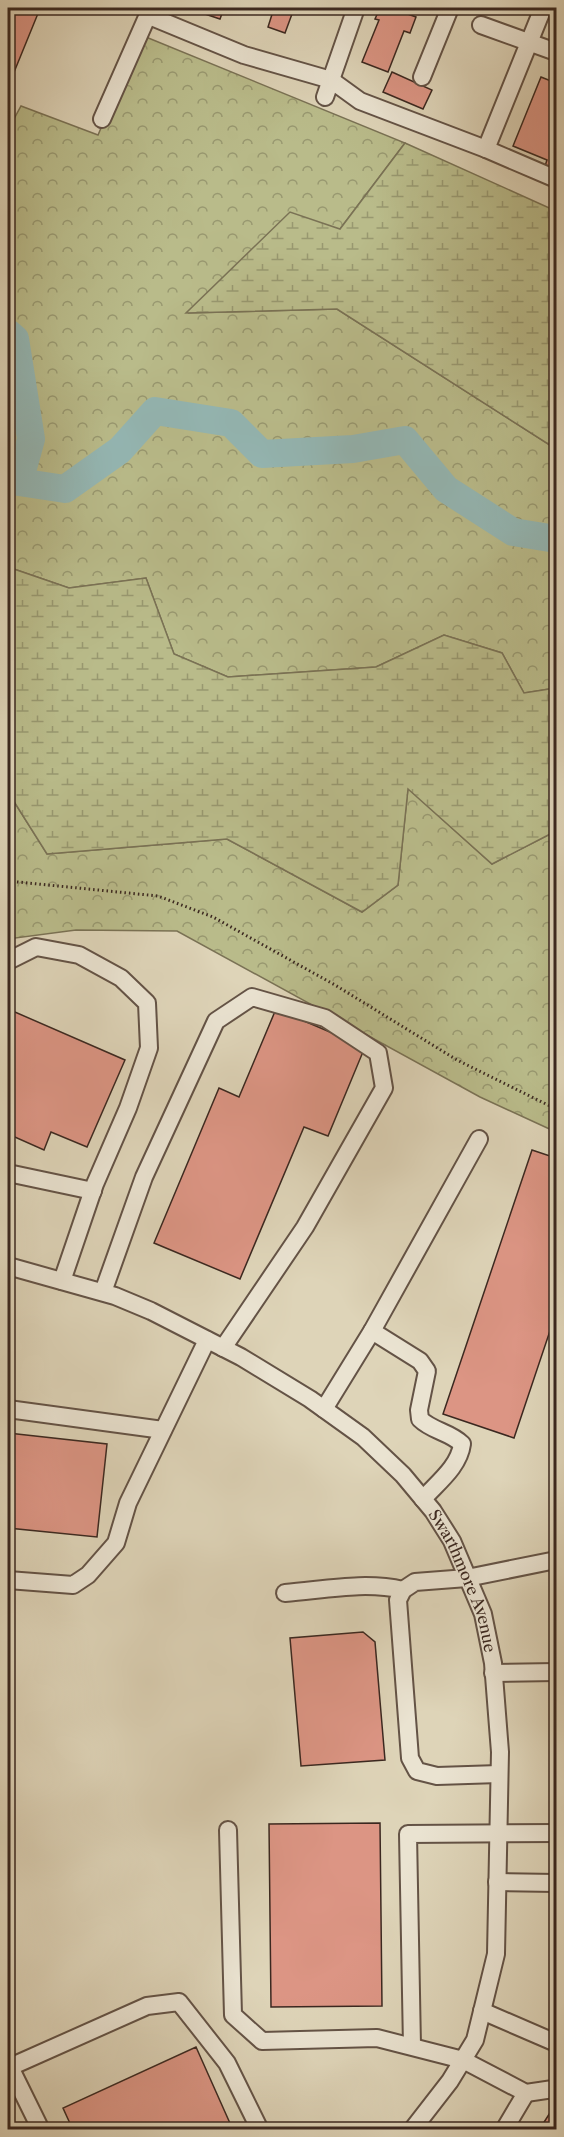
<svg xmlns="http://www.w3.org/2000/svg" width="564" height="2137" font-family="'Libre Caslon Text',serif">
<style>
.forest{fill:url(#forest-crowns);stroke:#7a7255;stroke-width:1.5}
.wetland{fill:url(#wetland-marsh);stroke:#7a7255;stroke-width:1.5}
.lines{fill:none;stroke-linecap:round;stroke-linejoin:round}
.river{stroke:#94b7b4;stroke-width:28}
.building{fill:#dc9584;stroke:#3b2820;stroke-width:1.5}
.minor-casing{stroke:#645346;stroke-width:20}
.path{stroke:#3b2820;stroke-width:3;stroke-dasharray:1.5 3;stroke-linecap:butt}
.minor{stroke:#eae3d1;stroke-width:16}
.labels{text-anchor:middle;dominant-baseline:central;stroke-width:4.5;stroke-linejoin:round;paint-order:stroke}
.street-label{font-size:16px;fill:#3b2820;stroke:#eae3d1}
</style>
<defs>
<pattern id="forest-crowns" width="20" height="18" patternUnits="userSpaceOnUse" patternTransform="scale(1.5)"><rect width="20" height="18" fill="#b9bb8a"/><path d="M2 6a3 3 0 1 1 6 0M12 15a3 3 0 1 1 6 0" fill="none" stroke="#989870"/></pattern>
<pattern id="wetland-marsh" width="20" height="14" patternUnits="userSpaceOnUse" patternTransform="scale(1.5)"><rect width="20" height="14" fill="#b9bb8a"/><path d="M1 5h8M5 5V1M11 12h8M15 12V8" fill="none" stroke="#989870"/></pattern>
</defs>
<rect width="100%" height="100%" fill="#ded4b8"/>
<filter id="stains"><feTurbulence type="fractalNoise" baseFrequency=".00333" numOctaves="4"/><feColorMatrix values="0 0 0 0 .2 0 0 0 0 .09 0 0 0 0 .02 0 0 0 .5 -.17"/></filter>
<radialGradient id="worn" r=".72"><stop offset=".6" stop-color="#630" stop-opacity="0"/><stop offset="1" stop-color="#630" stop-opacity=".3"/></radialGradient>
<!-- forest -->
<path class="forest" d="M141,35L405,143L340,229L188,313L337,309L556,449V688L524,693L502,653L444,635L376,667L228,677L174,654L146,578L69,588L8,567V130L21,106L98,135Z
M408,788L492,864L556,831V1132L480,1097L177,931L76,930L8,939V792L47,854L227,839L362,912L398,885Z"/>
<!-- wetland -->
<path class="wetland" d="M405,143L556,211V449L337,309L186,313L290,212L340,229Z
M8,567L69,588L146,578L174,654L228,677L376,667L444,635L502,653L524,693L556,688V831L492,864L408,789L398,885L362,912L227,839L47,854L8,792Z"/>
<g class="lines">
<!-- river -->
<path class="river" d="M8,333L15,339L31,439L19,482L65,489L120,450L155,411L231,423L262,454L353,449L405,440L446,489L513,532L556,539"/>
</g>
<!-- building -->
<path class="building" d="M8,8H30L39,11L10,82L8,81Z
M187,8H224L220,19Z
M274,8L292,14L285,33L268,27Z
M380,8H391L416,17L410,33L404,31L388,72L362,62L379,20L375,19Z
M392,72L432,90L423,109L383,92Z
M541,77L556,83V170L545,166L547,160L513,146Z
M8,1009L125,1060L87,1147L51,1132L44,1150L8,1134Z
M276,1009L365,1047L328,1136L304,1127L240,1279L154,1243L219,1088L239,1097Z
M532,1150L556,1158V1313L514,1438L443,1414Z
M8,1433L107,1444L97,1537L8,1528Z
M363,1632L375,1642L385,1760L301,1766L290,1638Z
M554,1708H556V1826Z
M380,1823L382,2006L271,2007L269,1824Z
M196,2047L233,2130H73L63,2108Z
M555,2105L556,2130H539Z"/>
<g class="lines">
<defs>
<g id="minor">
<path d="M147,15L244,55L331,80L360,101L486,149L556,179"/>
<path d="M481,25L556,52"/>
<path d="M422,77L450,8"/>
<path d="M325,97L356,8"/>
<path d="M102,119L151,8"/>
<path d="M486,149L543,8"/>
<path d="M8,961L36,947L79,955L121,978L147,1003L149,1048L128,1108L95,1184L62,1281"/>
<path d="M8,1173L93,1191"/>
<path id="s1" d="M8,1266L115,1296L151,1311L241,1357L310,1399L363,1437L403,1475L433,1511L452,1541L483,1614L493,1663L500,1752L496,1954L475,2040L450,2081L412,2130"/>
<path d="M103,1292L144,1177L216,1021L252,997L325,1018L378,1053L384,1088L305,1227L223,1348"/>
<path d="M372,1331L420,1361L427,1371L419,1410L420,1419C432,1431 450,1432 462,1444C459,1467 437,1483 423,1499"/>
<path d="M8,1409L163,1430"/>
<path d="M324,1409L372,1331L479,1139"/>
<path d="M8,1580L73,1585L88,1575L116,1543L128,1503L207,1340"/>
<path d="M285,1593C324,1590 364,1581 403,1590"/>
<path d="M493,1673L556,1672"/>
<path d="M499,1774L437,1776L417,1771L410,1758L398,1600L403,1590L415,1582L467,1578L556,1560"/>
<path d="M228,1830L233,2015L262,2041L377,2038L463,2060L526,2093L553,2089L556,2090"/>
<path d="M497,1882L556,1883"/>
<path d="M482,2011L556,2043"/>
<path d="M412,2046L408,1834L556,1833"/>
<path d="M41,2130L10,2067L147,2006L179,2002L227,2063L260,2130"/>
<path d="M504,2130L526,2093"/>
</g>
</defs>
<!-- minor casing -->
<use href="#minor" class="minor-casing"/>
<!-- path -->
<path class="path" d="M8,881L158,896L213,917L335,985L457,1060L556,1109"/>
<!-- minor -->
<use href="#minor" class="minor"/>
</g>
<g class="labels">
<!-- street labels -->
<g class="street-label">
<text stroke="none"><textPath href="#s1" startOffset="576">Swarthmore Avenue</textPath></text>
</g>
</g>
<!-- margin -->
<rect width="564" height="2137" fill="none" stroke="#ded4b8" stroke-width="30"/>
<rect x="9" y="9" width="546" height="2119" fill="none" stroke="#3b2820" stroke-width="3"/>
<rect x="15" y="15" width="534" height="2107" fill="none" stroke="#3b2820" stroke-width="1.5"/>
<rect width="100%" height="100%" filter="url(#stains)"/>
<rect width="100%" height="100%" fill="url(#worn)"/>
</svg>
